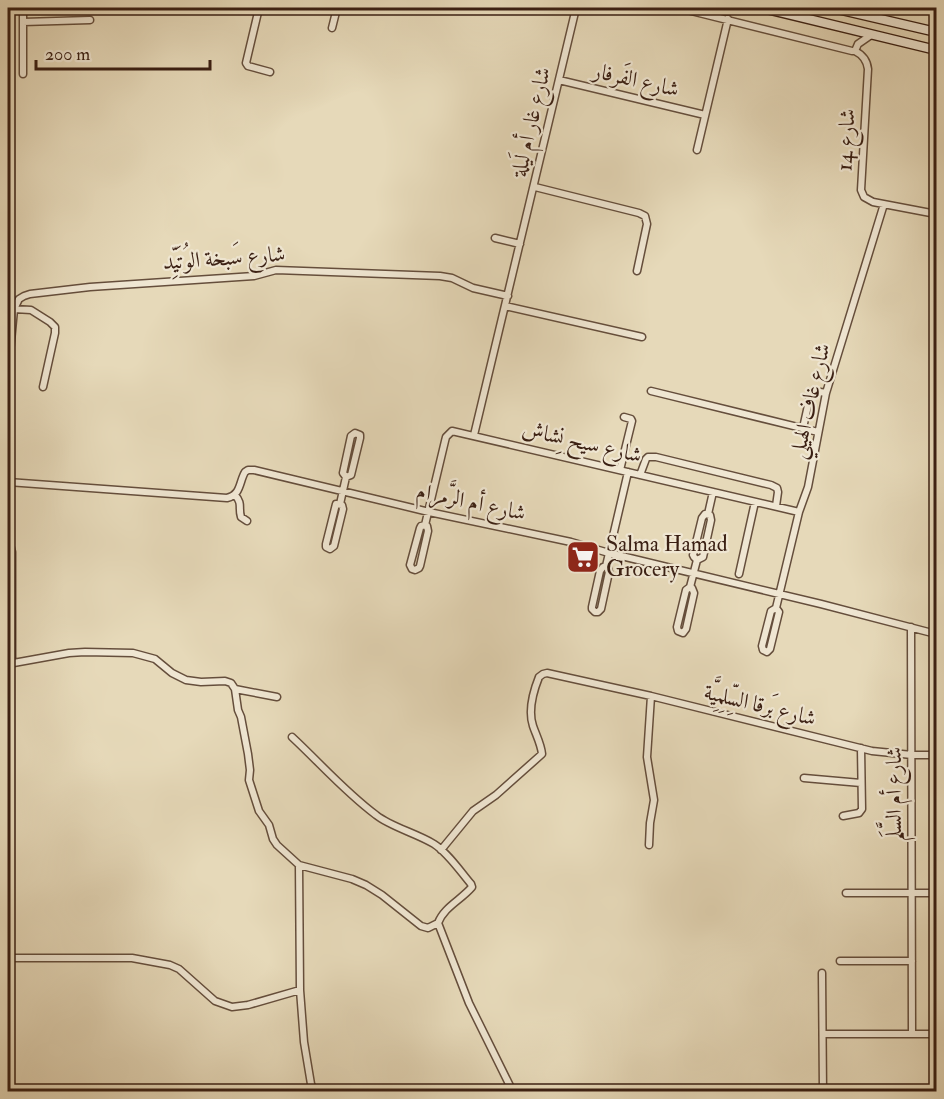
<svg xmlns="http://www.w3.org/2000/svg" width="944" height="1099" font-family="'IM FELL Double Pica',Amiri,serif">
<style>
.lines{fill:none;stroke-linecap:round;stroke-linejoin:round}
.minor-casing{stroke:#654e3c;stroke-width:9}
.secondary-casing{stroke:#3a1f13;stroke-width:11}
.minor{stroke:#efe6d2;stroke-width:6}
.secondary{stroke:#efe6d2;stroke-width:8}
.labels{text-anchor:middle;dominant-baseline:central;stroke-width:4.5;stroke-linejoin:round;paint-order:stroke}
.street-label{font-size:22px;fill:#3a1f13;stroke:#efe6d2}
.poi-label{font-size:22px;fill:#3a1f13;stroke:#efe6d2;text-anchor:start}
</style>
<rect width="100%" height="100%" fill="#e6d9b9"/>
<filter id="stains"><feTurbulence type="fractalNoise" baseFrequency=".00333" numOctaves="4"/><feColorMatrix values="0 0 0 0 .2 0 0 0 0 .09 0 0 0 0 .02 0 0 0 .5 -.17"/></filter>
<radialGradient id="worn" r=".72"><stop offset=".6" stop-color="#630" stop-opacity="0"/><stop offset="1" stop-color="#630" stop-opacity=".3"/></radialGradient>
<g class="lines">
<defs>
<path id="minor" d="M23,8V74
M259,8L246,63L248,66L270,72
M679,8L852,51H855L858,44L871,35
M23,22L90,20
M332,28L337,8
M855,51C863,55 867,60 868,69L861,190L864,197L873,202L936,214
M559,80L705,115
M697,150L728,19
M535,187L639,213L645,216L647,224L637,271
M495,238L520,244
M505,306L642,337
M14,309L31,310L50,322L55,327V333L43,387
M8,374L14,309L19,299L24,296L30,294L90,287L254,276L276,270L440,276L452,278L473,288L508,296
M651,391L818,432
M803,428L811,392L814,391L826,393
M355,433L360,435V438L351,475L346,477L343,473L351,436Z
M474,435L576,8
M620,470L632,421L631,419L624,417
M640,475L646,459L648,457H656L771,485L777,488L778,492L776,506
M8,482L227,498C241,495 239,482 245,472L248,470H254L429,512L571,542L609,553L821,604L936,634
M235,495C243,504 238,507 241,517L247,521
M336,504L342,505L343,509L334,546L330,549L326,547V544Z
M340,504L346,477
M705,514L710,515L711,520L703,557L697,560L694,557L693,555L702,518Z
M708,514L713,492
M425,525L445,441L446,437L452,431L799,512
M425,525L427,526L428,531L420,566L419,568L415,570L412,569L410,565L420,528L421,526Z
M8,543L11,548L12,552V663
M606,566L608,568L609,572L601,609L598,612H595L592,609V607L600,571L603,567Z
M606,566L628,472
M739,574L755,502
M690,587L692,588L694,593L686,629L683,633L678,631L677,627L686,590Z
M690,587L697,560
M776,608L799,512L808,487L826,393L884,204
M776,608L779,612L770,649L767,652L763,650L762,646L771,611Z
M911,627L912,1034
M8,664L69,653L85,652L133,653L155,659L172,673L186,680L201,682L225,681L231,683L235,689L277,697
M235,689L238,710L241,717L248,754L250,770L249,780L259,811L269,825L273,839L277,845L299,865L300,990L304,1042L311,1084L313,1088L317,1092
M292,737C320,763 345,792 376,815C391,827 416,833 434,844C448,853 460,871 471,884L472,887C461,900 444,907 438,923L428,928L421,926L382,895L366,885L352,879L299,865
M804,778L861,783
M843,816L859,813L862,809L861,748
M649,845L650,823L654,800L647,757L651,696
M441,850L473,811L496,795L542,754C541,744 536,735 533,726C528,711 533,692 539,677L543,674L547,673L651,696L872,751L912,755H936
M846,893H936
M438,923L469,1003L513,1092
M8,958H132L170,965L179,969L215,1001L232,1007L248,1005L300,990
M840,961H912
M822,973L823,1092
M823,1034H936"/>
<path id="secondary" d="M763,8L936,50
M833,8L936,32"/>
</defs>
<!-- minor casing -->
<use href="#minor" class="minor-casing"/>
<!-- secondary casing -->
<use href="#secondary" class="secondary-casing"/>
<!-- minor -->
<use href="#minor" class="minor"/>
<!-- secondary -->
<use href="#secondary" class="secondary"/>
</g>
<!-- icons -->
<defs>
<symbol id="supermarket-square" viewBox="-11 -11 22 22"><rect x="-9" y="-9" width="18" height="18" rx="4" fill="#8f2418" stroke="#efe6d2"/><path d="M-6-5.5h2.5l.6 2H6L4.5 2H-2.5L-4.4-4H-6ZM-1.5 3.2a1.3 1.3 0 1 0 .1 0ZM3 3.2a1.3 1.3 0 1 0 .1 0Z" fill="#fff"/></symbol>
</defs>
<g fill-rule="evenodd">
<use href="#supermarket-square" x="564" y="538" width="38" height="38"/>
</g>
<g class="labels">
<!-- street labels -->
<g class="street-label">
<text transform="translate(636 80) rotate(13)">شارع الفَرفار</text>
<text transform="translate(531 122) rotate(-77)">شارع غار أم لَيلة</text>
<text transform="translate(846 140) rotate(-87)">شارع 14</text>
<text transform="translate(224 258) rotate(-4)">شارع سَبخة الوُتَيِّد</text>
<text transform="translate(810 401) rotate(-77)">شارع غاف الهيلي</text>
<text transform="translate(582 442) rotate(13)">شارع سيح نِشاش</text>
<text transform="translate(471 502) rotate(12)">شارع أم الرَّمرام</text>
<text transform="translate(760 705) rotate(14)">شارع بَرقا السِّلِمِيَّة</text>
<text transform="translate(894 794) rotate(-90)">شارع أم السَّلَم</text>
</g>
<!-- poi labels -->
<g class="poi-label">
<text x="606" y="544">Salma Hamad<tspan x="606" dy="25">Grocery</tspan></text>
</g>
</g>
<!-- margin -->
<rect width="944" height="1099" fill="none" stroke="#e6d9b9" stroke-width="30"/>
<rect x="9" y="9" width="926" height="1081" fill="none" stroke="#3a1f13" stroke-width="3"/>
<rect x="15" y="15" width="914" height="1069" fill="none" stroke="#3a1f13" stroke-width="1.5"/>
<!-- scale -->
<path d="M36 60v9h174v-9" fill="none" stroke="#3a1f13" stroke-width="3"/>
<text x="45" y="60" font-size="18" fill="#3a1f13" stroke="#efe6d2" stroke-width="4.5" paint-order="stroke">200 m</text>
<rect width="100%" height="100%" filter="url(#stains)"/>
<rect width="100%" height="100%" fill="url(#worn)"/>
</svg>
